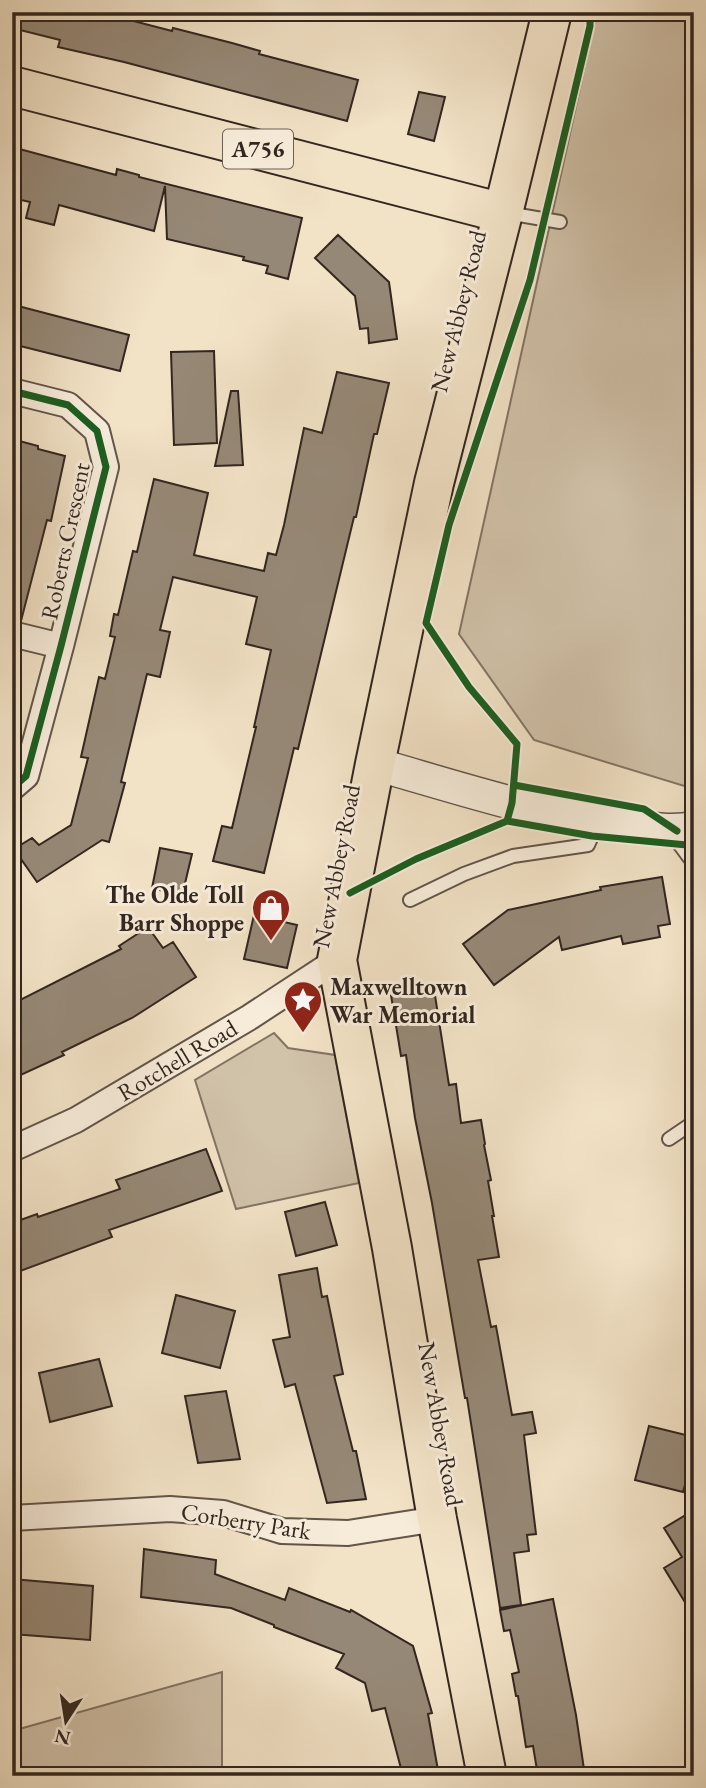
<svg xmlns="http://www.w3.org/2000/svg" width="706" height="1788" font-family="'EB Garamond',serif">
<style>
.green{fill:#d1c2aa;stroke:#827464;stroke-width:2}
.building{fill:#968876;stroke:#32261f;stroke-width:2}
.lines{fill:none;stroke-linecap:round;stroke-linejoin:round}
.service-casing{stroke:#625549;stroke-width:16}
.minor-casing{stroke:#625549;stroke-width:28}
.tertiary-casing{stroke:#625549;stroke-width:35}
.primary-casing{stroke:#32261f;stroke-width:42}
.service{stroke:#f7ecda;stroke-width:12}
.minor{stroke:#f7ecda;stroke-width:24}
.tertiary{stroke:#f7ecda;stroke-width:32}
.primary{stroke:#f2e2c6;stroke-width:38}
.cycleway-casing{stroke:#f7ecda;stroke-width:11}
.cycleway{stroke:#1b5e20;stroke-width:7}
.labels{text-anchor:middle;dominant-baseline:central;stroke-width:6;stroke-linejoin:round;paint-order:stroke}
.shield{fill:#f7ecda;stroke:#6d6157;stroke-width:2}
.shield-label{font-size:23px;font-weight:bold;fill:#32261f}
.street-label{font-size:24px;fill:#32261f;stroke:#f7ecda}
.poi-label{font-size:24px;font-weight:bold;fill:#32261f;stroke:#f7ecda;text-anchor:end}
</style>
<rect width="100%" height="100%" fill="#f2e2c6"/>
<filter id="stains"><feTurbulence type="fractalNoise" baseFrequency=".00286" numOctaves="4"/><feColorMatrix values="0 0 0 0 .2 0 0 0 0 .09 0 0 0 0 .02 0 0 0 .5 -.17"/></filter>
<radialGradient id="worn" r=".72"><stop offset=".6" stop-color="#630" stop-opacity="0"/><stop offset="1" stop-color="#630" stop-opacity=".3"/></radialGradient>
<!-- green -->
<path class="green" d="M597,12H694V789L534,740L459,634Z
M274,1033L288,1048L335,1055L359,1183L236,1209L195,1080Z
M222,1672V1776H12V1731Z"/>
<!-- building -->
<path class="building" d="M12,12H99L172,31L173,28L232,43L260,51L259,54L358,80L347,121L124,62L58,47L60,40L12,28Z
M419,92L445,97L434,141L408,134Z
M12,147L116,175L117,169L139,175V177L302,218L288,279L266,273L268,266L243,260L244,257L167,239L165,186L154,231L59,205L54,225L26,218L30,202L12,198Z
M338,235L389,282L397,339L369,343L368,328L360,329L355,296L315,258Z
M18,306L129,335L120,371L12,344V325Z
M214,351L217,443L174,445L171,352Z
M337,372L389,383L377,434H374L356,517H354L298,749L294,748L264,873L213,861L222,826L232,828L256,727H254L271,650L246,644L257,597L173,577L160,630L170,632L160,677L147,674L121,782L125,783L109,842L102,840L37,882L14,849L32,838L39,845L71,825L88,758L81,757L99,677L105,679L115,637L110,636L114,614L118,615L133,551L137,552L154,479L208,493L194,555L264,571L268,553L276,555L284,525L304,428L322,433Z
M231,391H238L243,465L215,466Z
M12,439L38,446V449L65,456L51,521L47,520L21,621L12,620Z
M160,848L192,854L182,896L152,888Z
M662,877L670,924L658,926L660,937L623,944L621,936L562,950L559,937L494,985L463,944L508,910L601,890L600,887Z
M254,915L297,925L287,968L244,959Z
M148,927L163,948L173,942L196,977L132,1018L62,1052L64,1055L12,1079V1004L121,949L119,946Z
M434,989L449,1085L456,1084L461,1123L481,1120L485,1144L484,1145L491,1180L488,1181L494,1216H492L499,1257L478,1260L491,1327L496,1326L512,1415L532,1412L536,1433L524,1435L536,1534L527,1535L529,1551L514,1553L521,1605L500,1608L467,1398H465L432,1203L415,1118L406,1055L401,1056L391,995Z
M206,1149L222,1191L109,1230L112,1237L12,1274V1223L37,1214L38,1217L120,1189L116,1180Z
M325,1202L337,1245L296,1256L285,1212Z
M317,1268L322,1297L327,1296L343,1374L334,1376L353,1451H356L366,1499L327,1503L295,1384L285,1387L273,1340L290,1337L279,1275Z
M176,1295L235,1311L220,1368L162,1353Z
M99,1359L112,1406L50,1422L39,1373Z
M226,1391L240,1459L198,1463L185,1396Z
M649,1426L694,1437V1453L683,1492L635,1480Z
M694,1510V1617L664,1568L682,1557L664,1528Z
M144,1549L216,1560L215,1574L285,1600L289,1588L350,1612L351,1610L413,1646L432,1713L428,1714L439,1776H403L385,1708L372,1711L365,1683L336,1668L344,1654L274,1627V1625L231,1608L141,1597Z
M12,1579L93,1586L90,1640L12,1634Z
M553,1599L576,1715L585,1776H538L533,1746L526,1747L518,1696H516L512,1674L519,1672L510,1630L504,1631L500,1610Z"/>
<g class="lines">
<defs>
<path id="service" d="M507,213L560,222
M410,900L464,874L513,856L588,845L598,823
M669,1139L694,1122"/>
<path id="minor" d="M12,391L68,405L97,431L106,467L61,646L26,776L12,788
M12,634L61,646
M677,831L694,854
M12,1149L76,1120L250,1017L337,960
M12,1518L170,1509L223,1513L282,1531L348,1533L437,1519"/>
<path id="tertiary" d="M375,764C459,788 543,816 630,826C652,829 672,832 694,828"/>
<path id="primary" d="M12,86L503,213
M487,1776L437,1519L392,1248L337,960L375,764L434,483L503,213L552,12"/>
</defs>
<!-- service casing -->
<use href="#service" class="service-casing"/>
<!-- minor casing -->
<use href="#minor" class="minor-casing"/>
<!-- tertiary casing -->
<use href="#tertiary" class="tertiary-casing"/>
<!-- primary casing -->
<use href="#primary" class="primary-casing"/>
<!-- service -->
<use href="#service" class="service"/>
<!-- minor -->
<use href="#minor" class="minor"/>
<!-- tertiary -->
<use href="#tertiary" class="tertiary"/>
<!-- primary -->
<use href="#primary" class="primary"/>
<defs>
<path id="cycleway" d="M12,391L68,405L97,431L106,467L61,646L26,776L12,788
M514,785L644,809L677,831
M507,821L592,836L687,845
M350,893L416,859L507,821L512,803L517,744L469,687L426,623L449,525L530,280L590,26V12"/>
</defs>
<!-- cycleway casing -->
<use href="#cycleway" class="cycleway-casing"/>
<!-- cycleway -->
<use href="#cycleway" class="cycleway"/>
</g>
<!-- icons -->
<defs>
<symbol id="shop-pin" viewBox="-11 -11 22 30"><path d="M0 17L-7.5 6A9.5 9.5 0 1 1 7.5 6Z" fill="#8f2418" stroke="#f7ecda"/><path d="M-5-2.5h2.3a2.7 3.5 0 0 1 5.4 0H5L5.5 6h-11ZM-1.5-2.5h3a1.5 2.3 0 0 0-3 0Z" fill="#fff"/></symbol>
<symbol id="sight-pin" viewBox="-11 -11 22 30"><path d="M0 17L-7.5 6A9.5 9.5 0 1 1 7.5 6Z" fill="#8f2418" stroke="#f7ecda"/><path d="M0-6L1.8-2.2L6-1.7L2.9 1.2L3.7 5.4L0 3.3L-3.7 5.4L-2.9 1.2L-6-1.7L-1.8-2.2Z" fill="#fff"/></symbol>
</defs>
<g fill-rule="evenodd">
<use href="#shop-pin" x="249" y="886" width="44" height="60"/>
<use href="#sight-pin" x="281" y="978" width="44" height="60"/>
</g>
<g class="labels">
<!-- shield labels -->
<rect class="shield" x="223" y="129.5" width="70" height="39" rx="5"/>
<g class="shield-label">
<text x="258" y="149">A756</text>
</g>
<!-- street labels -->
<g class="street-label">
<text transform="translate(458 311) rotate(-76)">New Abbey Road</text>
<text transform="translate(65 541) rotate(-78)">Roberts Crescent</text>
<text transform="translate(336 866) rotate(-79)">New Abbey Road</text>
<text transform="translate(177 1060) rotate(-31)">Rotchell Road</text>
<text transform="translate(441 1424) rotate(80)">New Abbey Road</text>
<text transform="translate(246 1521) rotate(9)">Corberry Park</text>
</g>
<!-- poi labels -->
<g class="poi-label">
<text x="244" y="894">The Olde Toll<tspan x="244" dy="28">Barr Shoppe</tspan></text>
<text x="330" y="986" text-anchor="start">Maxwelltown<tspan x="330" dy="28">War Memorial</tspan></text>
</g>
</g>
<!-- margin -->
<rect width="706" height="1788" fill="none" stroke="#f2e2c6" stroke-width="42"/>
<rect x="14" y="14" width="678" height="1760" fill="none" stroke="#32261f" stroke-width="3.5"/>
<rect x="21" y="21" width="664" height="1746" fill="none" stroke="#32261f" stroke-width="2"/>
<!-- north arrow -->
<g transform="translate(66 1721) rotate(192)" stroke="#f7ecda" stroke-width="5" paint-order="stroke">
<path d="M0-5L12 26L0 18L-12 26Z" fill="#32261f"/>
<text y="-10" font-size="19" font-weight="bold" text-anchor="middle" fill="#32261f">N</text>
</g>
<rect width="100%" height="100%" filter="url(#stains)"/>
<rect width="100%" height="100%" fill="url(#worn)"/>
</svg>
